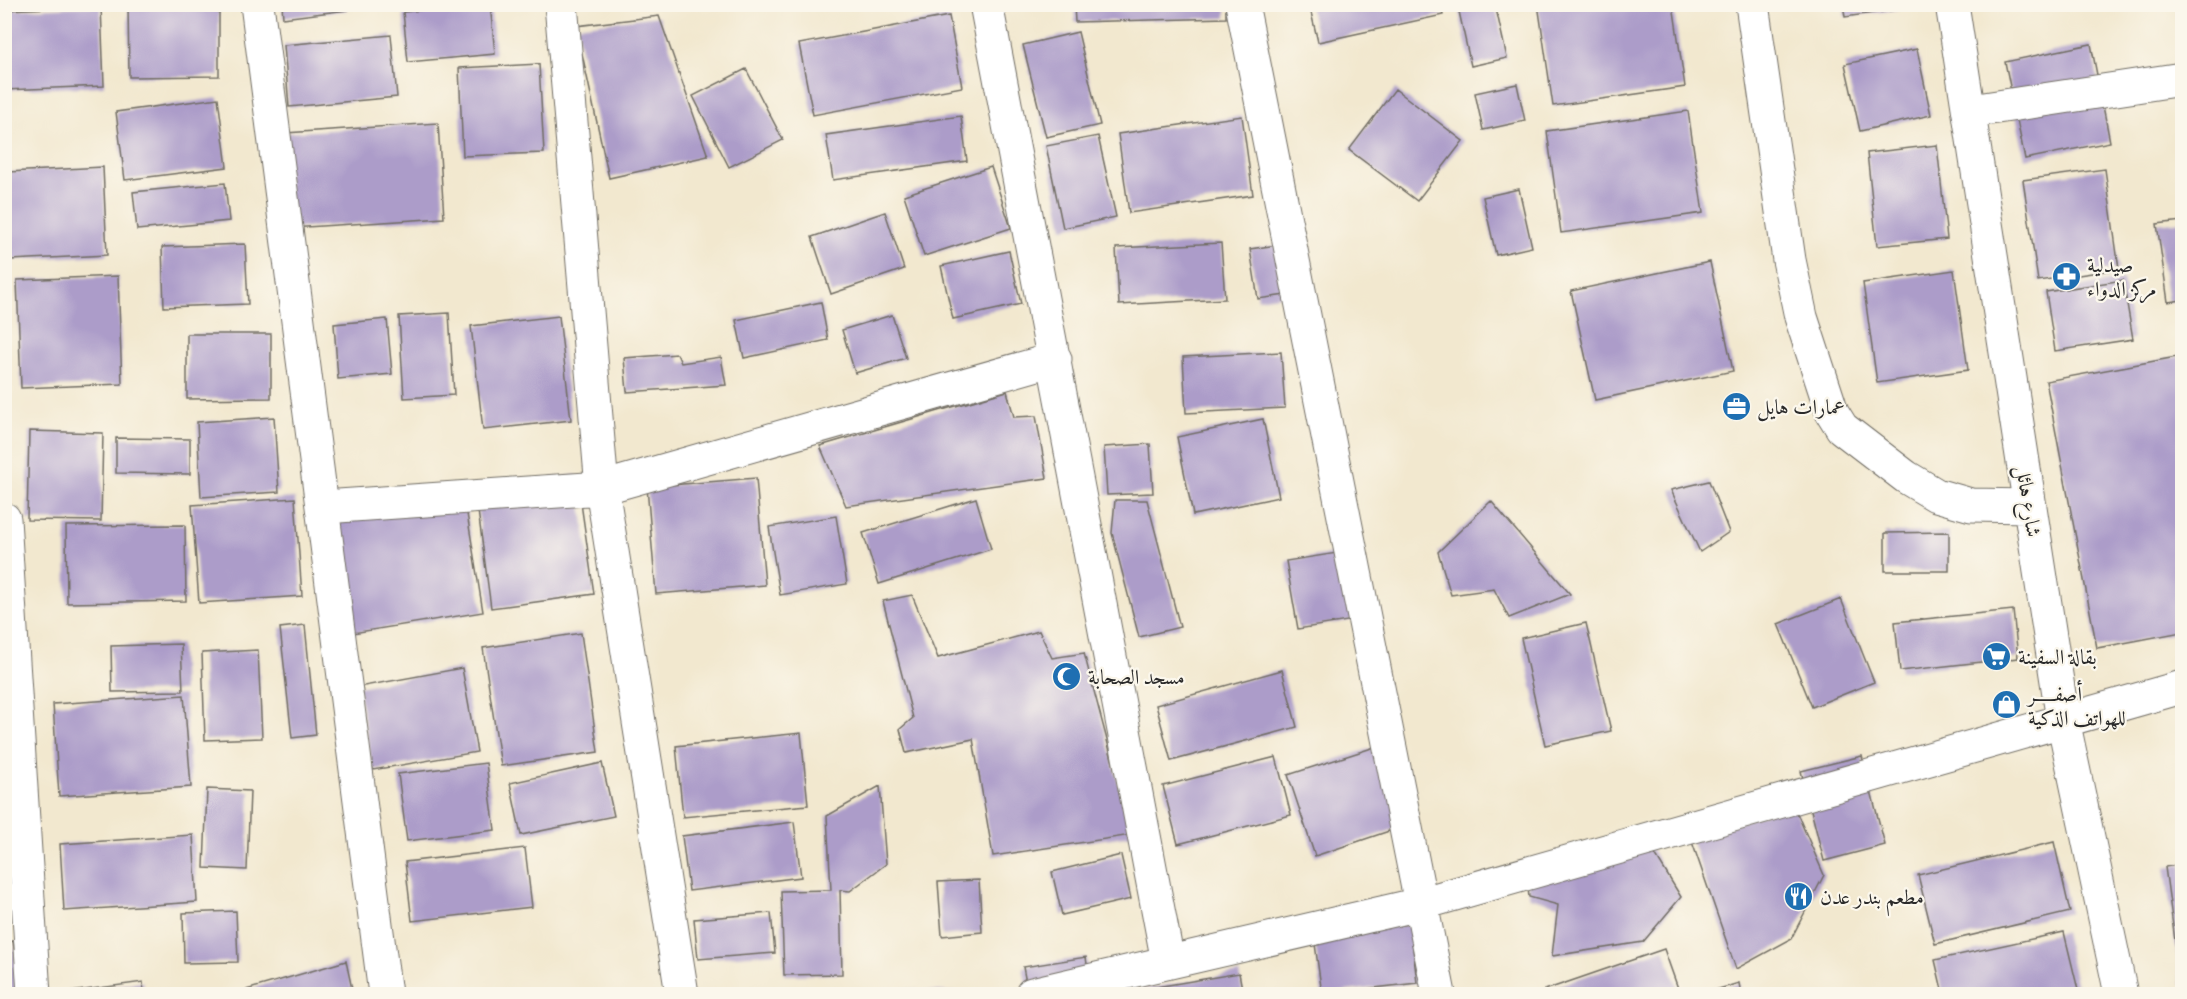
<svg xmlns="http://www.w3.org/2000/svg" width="2187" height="999" font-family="'EB Garamond',Amiri,serif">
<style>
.building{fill:#ac9cc9}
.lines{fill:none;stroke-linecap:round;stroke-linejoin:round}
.minor-casing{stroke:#716d64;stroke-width:35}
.minor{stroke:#fff;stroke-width:33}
.labels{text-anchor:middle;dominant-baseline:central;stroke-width:4.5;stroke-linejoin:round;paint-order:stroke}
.poi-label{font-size:21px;fill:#2b2b2b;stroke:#fbf7ec;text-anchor:start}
.street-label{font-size:21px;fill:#2b2b2b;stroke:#fbf7ec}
</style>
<rect width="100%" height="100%" fill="#fbf7ec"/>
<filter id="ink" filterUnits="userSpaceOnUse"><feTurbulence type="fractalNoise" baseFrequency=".0167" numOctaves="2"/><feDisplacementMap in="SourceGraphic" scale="12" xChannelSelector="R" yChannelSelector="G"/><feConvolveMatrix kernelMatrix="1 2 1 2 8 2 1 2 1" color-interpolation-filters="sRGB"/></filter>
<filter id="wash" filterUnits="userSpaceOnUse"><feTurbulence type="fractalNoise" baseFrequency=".008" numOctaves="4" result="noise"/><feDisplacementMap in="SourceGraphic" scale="24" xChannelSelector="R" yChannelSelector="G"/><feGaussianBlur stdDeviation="1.35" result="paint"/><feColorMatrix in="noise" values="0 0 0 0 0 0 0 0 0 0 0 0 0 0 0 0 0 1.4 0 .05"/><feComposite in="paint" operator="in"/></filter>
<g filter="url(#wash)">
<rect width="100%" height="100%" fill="#f2e8cf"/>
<g id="blocks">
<!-- building -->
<path class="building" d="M128,4H219V76L129,77Z
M282,4H346L347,10L283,18Z
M490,4L495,54L408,62L403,12Z
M1309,4H1441L1443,15L1318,42Z
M1469,4H1495L1507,58L1471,66L1458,7Z
M1538,4H1673L1685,87L1553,106Z
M1843,4H1909V8L1845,17Z
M1074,5H1226V18L1075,22Z
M101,6L104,86L4,90V10Z
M659,16L708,156L609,178L576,26Z
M949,16L962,87L813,115L799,44Z
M1078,32L1100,125L1046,137L1023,45Z
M391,35L397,97L289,107L284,45Z
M2091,44L2110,142L2025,159L2005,62Z
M1917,49L1931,115L1860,131L1845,64Z
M539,64L544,153L463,156L459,68Z
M746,69L783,140L729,167L693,96Z
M1517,84L1525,121L1483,130L1475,93Z
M1395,89L1463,141L1417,201L1349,150Z
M218,98L227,167L125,180L116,112Z
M1688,111L1703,213L1561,233L1547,131Z
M961,116L967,161L833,180L826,135Z
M1242,116L1253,195L1129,213L1118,134Z
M438,123L444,218L291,228L285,133Z
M1098,136L1116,217L1063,228L1046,146Z
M1937,145L1947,239L1877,246L1867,153Z
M103,167L107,255L11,260L8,172Z
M991,167L1011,228L924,256L904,195Z
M2105,169L2119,269L2038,281L2023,180Z
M225,183L229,221L137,230L133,192Z
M1519,189L1532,247L1496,255L1483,197Z
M885,212L904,269L831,294L812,237Z
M2182,221V300L2168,302L2157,224Z
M1221,243L1225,299L1119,305L1116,248Z
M245,244L248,304L164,307L162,247Z
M1284,244L1292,294L1258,299L1250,249Z
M1009,251L1021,304L953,319L941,266Z
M1710,262L1733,371L1595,400L1571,291Z
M1954,270L1968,370L1877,383L1863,283Z
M118,276L122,384L21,388L17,280Z
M2123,280L2133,339L2055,351L2046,292Z
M821,302L828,340L744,358L736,320Z
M449,313L454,395L404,398L399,316Z
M892,315L906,358L855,373L842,330Z
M559,316L571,420L483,430L471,326Z
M387,319L392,374L338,379L334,324Z
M187,334H271V398L187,399Z
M1281,352L1285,408L1186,413L1183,357Z
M677,354L681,363L721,357L726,385L627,392L624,358Z
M2182,356V632L2097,648L2046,381Z
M1007,391L1014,417L1036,416L1047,478L846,506L820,446Z
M274,417L279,492L201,497L197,422Z
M1263,419L1279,497L1193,515L1177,437Z
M29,431L103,433L101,521L27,520Z
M116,438L190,439V474L116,473Z
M1150,444L1153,493L1107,495L1104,447Z
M577,475L594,594L491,608L475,488Z
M756,478L765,585L656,594L647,487Z
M1709,481L1729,532L1700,552L1671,490Z
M464,495L483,612L353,633L335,515Z
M295,498L302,596L199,603L192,505Z
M976,498L991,549L879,584L863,533Z
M1115,500H1147L1180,627L1139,637L1112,533Z
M1491,501L1570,594L1509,618L1494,589L1451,595L1438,552Z
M836,516L847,584L780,595L769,527Z
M185,525L186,601L67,603L66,526Z
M1949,532V571H1885V533Z
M1343,552L1354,620L1298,629L1286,561Z
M912,595L938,658L1039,631L1052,658L1084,653L1132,835L993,856L973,739L906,753L900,729L913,718L883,601Z
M1841,599L1874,682L1812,707L1778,624Z
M2013,610L2018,658L1900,671L1895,622Z
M1586,623L1611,731L1545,745L1521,638Z
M305,625L316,735L292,738L280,628Z
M581,633L598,752L501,766L483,648Z
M181,644L183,691L112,692L111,646Z
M258,650L262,738L205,740L202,653Z
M462,668L477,752L373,770L358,687Z
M1282,670L1297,727L1171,761L1156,705Z
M184,695L191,787L59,796L53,704Z
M801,733L808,805L683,817L676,746Z
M1375,747L1401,827L1315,856L1288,775Z
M1862,756L1885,845L1824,861L1801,771Z
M1276,757L1291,815L1178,844L1163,786Z
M486,763L495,830L407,841L398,774Z
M602,763L614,816L521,835L510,783Z
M880,786L886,864L850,891L840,890L842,974L784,975L781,891L831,890L827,816Z
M207,789L250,791L247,870L204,868Z
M1793,804L1824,875L1791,939L1736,969L1691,839Z
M794,822L801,877L689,891L682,836Z
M1640,830L1681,897L1643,942L1552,956L1558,905L1529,897L1525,863Z
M193,835L197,902L64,911L60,844Z
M2054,842L2070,912L1935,944L1918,875Z
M525,848L532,907L412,921L405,862Z
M1121,855L1131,899L1062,915L1052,872Z
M2182,864V984L2181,985L2165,867Z
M979,880L982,932L942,936L938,882Z
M236,911L238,962L184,963L183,913Z
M771,913L775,953L698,959L694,919Z
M1410,924L1417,983L1322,994L1314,937Z
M2064,932L2079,994H1943L1935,960Z
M13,941L20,994H4V942Z
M1664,949L1680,994H1547L1545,990Z
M1086,957L1091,994H1028L1023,967Z
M346,961L353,994H239V992Z
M1239,973L1243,994H1121V993Z
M143,982L144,994H70L69,992Z
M1739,983L1741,994H1702Z
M891,988L962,993V994H892Z"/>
</g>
</g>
<g filter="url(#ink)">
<use href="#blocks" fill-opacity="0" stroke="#716d64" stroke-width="1.5"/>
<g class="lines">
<defs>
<path id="minor" d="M257,4L385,994
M561,4L602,488L682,994
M986,4L1168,962
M1242,4L1439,994
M1752,4L1789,260L1801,317L1832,412L1842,428L1906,477L1936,495L1971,505L2030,506
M1952,4L2063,720L2121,994
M1971,111L2182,79
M324,507L602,488L1055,359
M4,519L34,994
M1032,994L1420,904L2182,687"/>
</defs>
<!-- minor casing -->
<use href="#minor" class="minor-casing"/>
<!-- minor -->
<use href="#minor" class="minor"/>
</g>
</g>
<!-- icons -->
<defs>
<symbol id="pharmacy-disc" viewBox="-11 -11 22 22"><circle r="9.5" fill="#1f6fb2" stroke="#fbf7ec"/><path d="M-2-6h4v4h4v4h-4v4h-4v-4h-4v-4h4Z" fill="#fff"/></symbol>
<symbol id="office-disc" viewBox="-11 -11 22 22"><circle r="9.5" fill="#1f6fb2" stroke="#fbf7ec"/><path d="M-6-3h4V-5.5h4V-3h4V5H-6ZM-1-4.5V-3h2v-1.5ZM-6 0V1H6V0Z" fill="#fff"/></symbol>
<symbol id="supermarket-disc" viewBox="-11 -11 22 22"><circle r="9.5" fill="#1f6fb2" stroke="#fbf7ec"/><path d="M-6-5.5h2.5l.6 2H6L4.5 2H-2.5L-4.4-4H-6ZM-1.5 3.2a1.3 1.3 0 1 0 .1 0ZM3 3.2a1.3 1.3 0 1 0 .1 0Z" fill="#fff"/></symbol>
<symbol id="mosque-disc" viewBox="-11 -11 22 22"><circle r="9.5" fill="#1f6fb2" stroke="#fbf7ec"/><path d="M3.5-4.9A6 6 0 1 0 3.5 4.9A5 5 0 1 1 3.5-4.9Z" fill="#fff"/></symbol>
<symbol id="shop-disc" viewBox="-11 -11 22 22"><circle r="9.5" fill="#1f6fb2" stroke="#fbf7ec"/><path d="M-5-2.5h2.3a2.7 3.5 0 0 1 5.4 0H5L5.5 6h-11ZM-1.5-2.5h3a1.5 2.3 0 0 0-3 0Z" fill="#fff"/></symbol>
<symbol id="restaurant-disc" viewBox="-11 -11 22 22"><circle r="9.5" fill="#1f6fb2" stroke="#fbf7ec"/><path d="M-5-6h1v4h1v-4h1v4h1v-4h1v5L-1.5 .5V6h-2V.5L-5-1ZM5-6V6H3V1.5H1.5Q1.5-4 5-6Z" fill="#fff"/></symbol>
</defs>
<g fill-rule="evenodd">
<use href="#pharmacy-disc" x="2050" y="260" width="33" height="33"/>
<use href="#office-disc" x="1720" y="390" width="33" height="33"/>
<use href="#supermarket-disc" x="1980" y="640" width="33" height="33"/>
<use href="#mosque-disc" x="1050" y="660" width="33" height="33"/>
<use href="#shop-disc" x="1990" y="688" width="33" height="33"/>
<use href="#restaurant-disc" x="1782" y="880" width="33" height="33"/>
</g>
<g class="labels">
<!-- poi labels -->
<g class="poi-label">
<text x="2087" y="264">صيدلية<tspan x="2087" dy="24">مركز الدواء</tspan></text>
<text x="1757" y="406">عمارات هايل</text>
<text x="2018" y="656">بقالة السفينة</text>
<text x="1088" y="676">مسجد الصحابة</text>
<text x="2028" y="693">أصفـــــر<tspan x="2028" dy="24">للهواتف الذكية</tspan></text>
<text x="1820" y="896">مطعم بندر عدن</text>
</g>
<!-- street labels -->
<g class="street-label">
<text transform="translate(2029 501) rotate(81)">شارع هائل</text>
</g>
</g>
<!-- margin -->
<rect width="2187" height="999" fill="none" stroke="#fbf7ec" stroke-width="24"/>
</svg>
